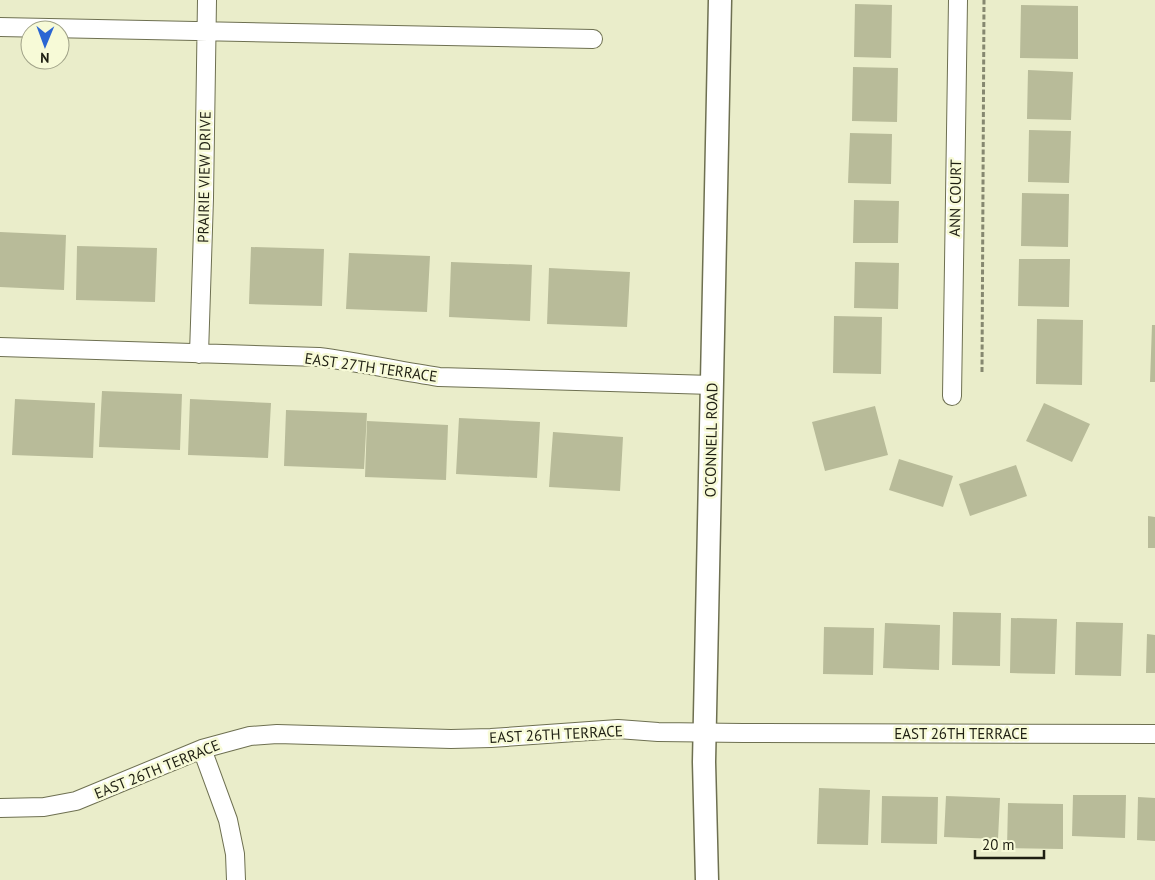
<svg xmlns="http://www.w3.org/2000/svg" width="1155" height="880" font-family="'PT Sans',sans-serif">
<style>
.building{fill:#b8bb99}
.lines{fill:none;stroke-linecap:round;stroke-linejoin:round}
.minor-casing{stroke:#6e7051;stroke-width:20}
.tertiary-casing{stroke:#6e7051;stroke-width:25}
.path{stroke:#868870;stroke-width:3;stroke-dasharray:5 2.5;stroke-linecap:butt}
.minor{stroke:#fff;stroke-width:18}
.tertiary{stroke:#fff;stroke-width:22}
.labels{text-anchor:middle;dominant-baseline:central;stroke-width:5;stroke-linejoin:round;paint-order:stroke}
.street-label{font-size:15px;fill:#1e1f12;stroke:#f7fad7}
</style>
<rect width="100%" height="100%" fill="#eaedca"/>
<!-- building -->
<path class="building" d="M855,4L892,5L891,58L854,57Z
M1021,5L1078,6V59L1020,58Z
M853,67L898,68L897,122L852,121Z
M1028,70L1073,72L1071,120L1027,119Z
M1029,130L1071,131L1069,183L1028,182Z
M850,133L892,134L891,184L848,183Z
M1022,193L1069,194L1068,247L1021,246Z
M854,200L899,201L898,243H853Z
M0,232L66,235L64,290L0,287Z
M77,246L157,248L155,302L76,300Z
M251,247L324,249L322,306L249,304Z
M349,253L430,256L427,312L346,309Z
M1019,259H1070L1069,307L1018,306Z
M451,262L532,265L530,321L449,317Z
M855,262L899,263L898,309L854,308Z
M549,268L630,272L627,327L547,324Z
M834,316L882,317L881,374L833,373Z
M1037,319L1083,320L1082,385L1036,384Z
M1152,325H1155V382H1150Z
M102,391L182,394L180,450L99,447Z
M15,399L95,403L93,458L12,455Z
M190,399L271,403L268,458L188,455Z
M1044,403L1090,424L1072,462L1026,441Z
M875,406L888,455L825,471L812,422Z
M286,410L367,413L364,469L284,466Z
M459,418L540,422L537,478L456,474Z
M367,421L448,425L446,480L365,477Z
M553,432L623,437L620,491L549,487Z
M899,459L953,476L943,507L889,490Z
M1016,465L1027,496L970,516L959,484Z
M1148,516L1155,517V548H1148Z
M953,612L1001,613L1000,666L952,665Z
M1011,618L1057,619L1055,674L1010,673Z
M1076,622L1123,623L1121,676L1075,675Z
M885,623L940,625L939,670L883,668Z
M824,627L874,628L873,675L823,674Z
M1147,634L1155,635V673H1146Z
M819,788L870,790L868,845L817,844Z
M1073,795H1126L1125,838L1072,836Z
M882,796L938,797L937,844L881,843Z
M946,796L1000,798L998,839L944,837Z
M1138,797L1155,798V841L1137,840Z
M1008,803L1063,804V849L1007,848Z"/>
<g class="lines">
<defs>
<path id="minor" d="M0,27L593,39
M0,347L319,357C359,362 399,371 439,377L712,385
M199,354L204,198L207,0
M952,396L958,0
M202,749L228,820L235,854L236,880
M0,808L44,807L76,801L202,749L250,736L277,734L451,739L491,738L618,729L658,732L743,733L1155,734"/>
<path id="tertiary" d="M707,880L704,762L720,0"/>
</defs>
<!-- minor casing -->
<use href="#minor" class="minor-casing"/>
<!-- tertiary casing -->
<use href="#tertiary" class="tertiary-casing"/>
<!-- path -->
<path class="path" d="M982,372L984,0"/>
<!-- minor -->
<use href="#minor" class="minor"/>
<!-- tertiary -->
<use href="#tertiary" class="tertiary"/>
</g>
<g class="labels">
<!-- street labels -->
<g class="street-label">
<text transform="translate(204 177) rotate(-89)">PRAIRIE VIEW DRIVE</text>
<text transform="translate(955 198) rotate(-89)">ANN COURT</text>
<text transform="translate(371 367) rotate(8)">EAST 27TH TERRACE</text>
<text transform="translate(711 440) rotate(-89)">O'CONNELL ROAD</text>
<text x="961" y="733">EAST 26TH TERRACE</text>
<text transform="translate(556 734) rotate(-3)">EAST 26TH TERRACE</text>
<text transform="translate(157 769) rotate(-22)">EAST 26TH TERRACE</text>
</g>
</g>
<!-- north arrow -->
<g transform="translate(45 45) rotate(181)"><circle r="24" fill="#f7fad7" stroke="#a0a288"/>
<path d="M0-4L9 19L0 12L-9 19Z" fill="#2b66d3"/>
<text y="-8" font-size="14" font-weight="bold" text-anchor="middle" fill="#1e1f12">N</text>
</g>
<!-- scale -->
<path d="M975 850v8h69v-8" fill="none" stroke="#1e1f12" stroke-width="2.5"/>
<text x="982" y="850" font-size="15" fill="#1e1f12" stroke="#f7fad7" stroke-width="4" paint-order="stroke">20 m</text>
</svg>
